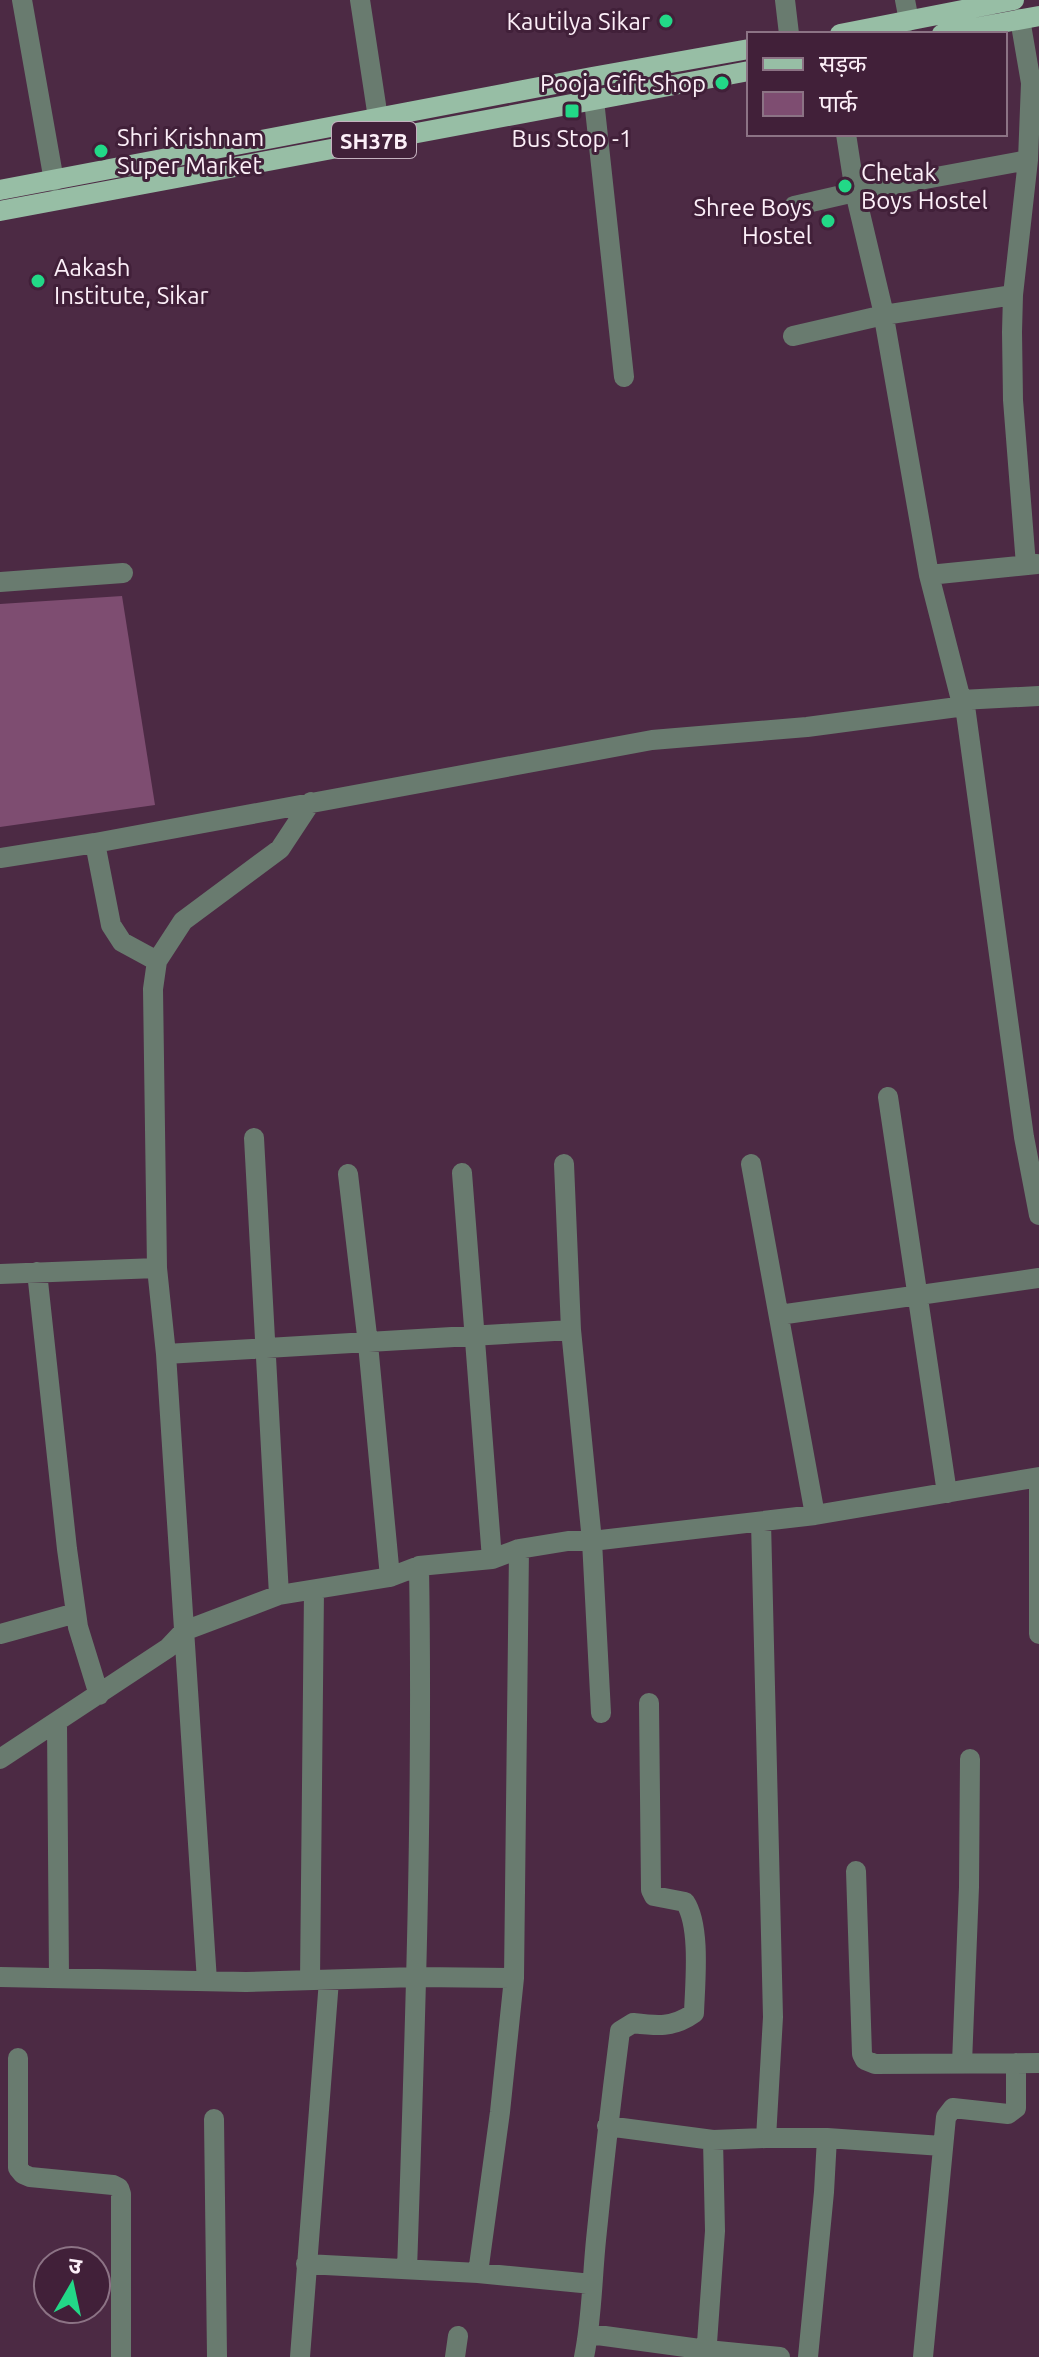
<svg xmlns="http://www.w3.org/2000/svg" width="1039" height="2357" font-family="Ubuntu,'Noto Sans Devanagari',sans-serif">
<style>
.green{fill:#7e4d71}
.lines{fill:none;stroke-linecap:round;stroke-linejoin:round}
.minor{stroke:#697b6f;stroke-width:20}
.major{stroke:#97bea5;stroke-width:20}
.poi-dot{fill:#22d887;stroke:#412039;stroke-width:3}
.labels{text-anchor:middle;dominant-baseline:central;stroke-width:6;stroke-linejoin:round;paint-order:stroke}
.shield{fill:#412039;stroke:#c4b1bf;stroke-width:2}
.shield-label{font-size:22px;font-weight:bold;fill:#fceff8}
.poi-label{font-size:24px;fill:#fceff8;stroke:#412039;text-anchor:end}
</style>
<rect width="100%" height="100%" fill="#4c2a44"/>
<!-- green -->
<path class="green" d="M122,596L155,805L0,827V604Z"/>
<g class="lines">
<!-- minor -->
<path class="minor" d="M22,0L54,181
M360,0L378,118
M785,0L789,34
M905,0L909,21
M1020,19L1031,83L1028,160L1013,295L1012,332L1013,400L1026,565
M594,100L624,377
M846,134L855,192L882,306L929,575L961,700L965,706L1024,1137L1039,1215
M794,206L855,192L1028,160
M793,336L884,315L1013,295
M929,575L1037,564
M0,582L123,573
M961,700L1039,696
M95,843L111,925L122,942L157,961
M0,858L95,843L652,740L807,727L965,706
M888,1097L947,1493
M254,1138L279,1595
M564,1164L571,1330L592,1541L601,1713
M751,1164L815,1515
M462,1173L492,1559
M348,1174L368,1344L390,1577
M157,1268L153,989L157,961L183,921L280,849L311,802
M37,1272L67,1549L78,1627L99,1695
M0,1274L157,1268L166,1354L207,1981
M779,1315L1039,1278
M166,1354L571,1330
M1039,1477V1634
M0,1634L76,1613
M57,1723L59,1978
M0,1759L168,1648L184,1631L279,1595L390,1577L419,1566L492,1559L519,1549L568,1541H592L815,1515L1039,1477
M856,1871L862,2054L865,2060L875,2064L1039,2063
M0,1977L246,1982L417,1977L514,1978
M310,1980L314,1590
M18,2058V2168L23,2174L30,2177L113,2185L119,2188L121,2194V2357
M962,2063L969,1887L970,1759
M214,2119L217,2357
M607,2126L713,2140L766,2138L773,2017L761,1522
M766,2138H827L942,2146
M306,2264L478,2273L592,2284
M407,2270C415,2035 423,1801 419,1566
M478,2273L500,2112L514,1978L519,1549
M590,2334L707,2350L780,2357
M300,2357L329,1980
M455,2357L458,2336
M584,2357C592,2319 592,2279 596,2240C603,2170 611,2101 620,2031L633,2023C657,2026 673,2028 694,2013C695,1984 701,1926 685,1902L654,1896L651,1890L649,1703
M706,2357L715,2231L713,2140
M808,2357L824,2192L827,2138
M923,2357L946,2117L953,2108L1008,2114L1016,2108V2063"/>
<!-- major -->
<path class="major" d="M840,34L1014,0
M942,34L1039,16
M0,190L592,77L749,49
M0,211L749,71"/>
</g>
<!-- markers -->
<g class="poi-dot">
<circle cx="666" cy="21" r="8"/>
<circle cx="722" cy="83" r="8"/>
<rect x="564" y="103" width="16" height="16" rx="4"/>
<circle cx="101" cy="151" r="8"/>
<circle cx="845" cy="186" r="8"/>
<circle cx="828" cy="221" r="8"/>
<circle cx="38" cy="281" r="8"/>
</g>
<g class="labels">
<!-- shield labels -->
<rect class="shield" x="332" y="122" width="84" height="36" rx="6"/>
<g class="shield-label">
<text x="374" y="140">SH37B</text>
</g>
<!-- poi labels -->
<g class="poi-label">
<text x="650" y="21">Kautilya Sikar</text>
<text x="706" y="83">Pooja Gift Shop</text>
<text x="117" y="137" text-anchor="start">Shri Krishnam<tspan x="117" dy="28">Super Market</tspan></text>
<text x="572" y="138" text-anchor="middle">Bus Stop -1</text>
<text x="861" y="172" text-anchor="start">Chetak<tspan x="861" dy="28">Boys Hostel</tspan></text>
<text x="812" y="207">Shree Boys<tspan x="812" dy="28">Hostel</tspan></text>
<text x="54" y="267" text-anchor="start">Aakash<tspan x="54" dy="28">Institute, Sikar</tspan></text>
</g>
</g>
<!-- legend -->
<rect x="747" y="32" width="260" height="104" fill="#412039" stroke="#8c7385" stroke-width="2"/>
<rect x="763" y="58" width="40" height="12" fill="#97bea5" stroke="#8c7385" stroke-width="2"/>
<text x="819" y="72" font-size="24" fill="#fceff8">सड़क</text>
<rect x="763" y="92" width="40" height="24" fill="#7e4d71" stroke="#8c7385" stroke-width="2"/>
<text x="819" y="112" font-size="24" fill="#fceff8">पार्क</text>
<!-- north arrow -->
<g transform="translate(72 2285) rotate(9)"><circle r="38" fill="#412039" stroke="#8c7385" stroke-width="2"/>
<path d="M0-6L14 30L0 20L-14 30Z" fill="#22d887"/>
<text y="-12" font-size="22" font-weight="bold" text-anchor="middle" fill="#fceff8">उ</text>
</g>
</svg>
